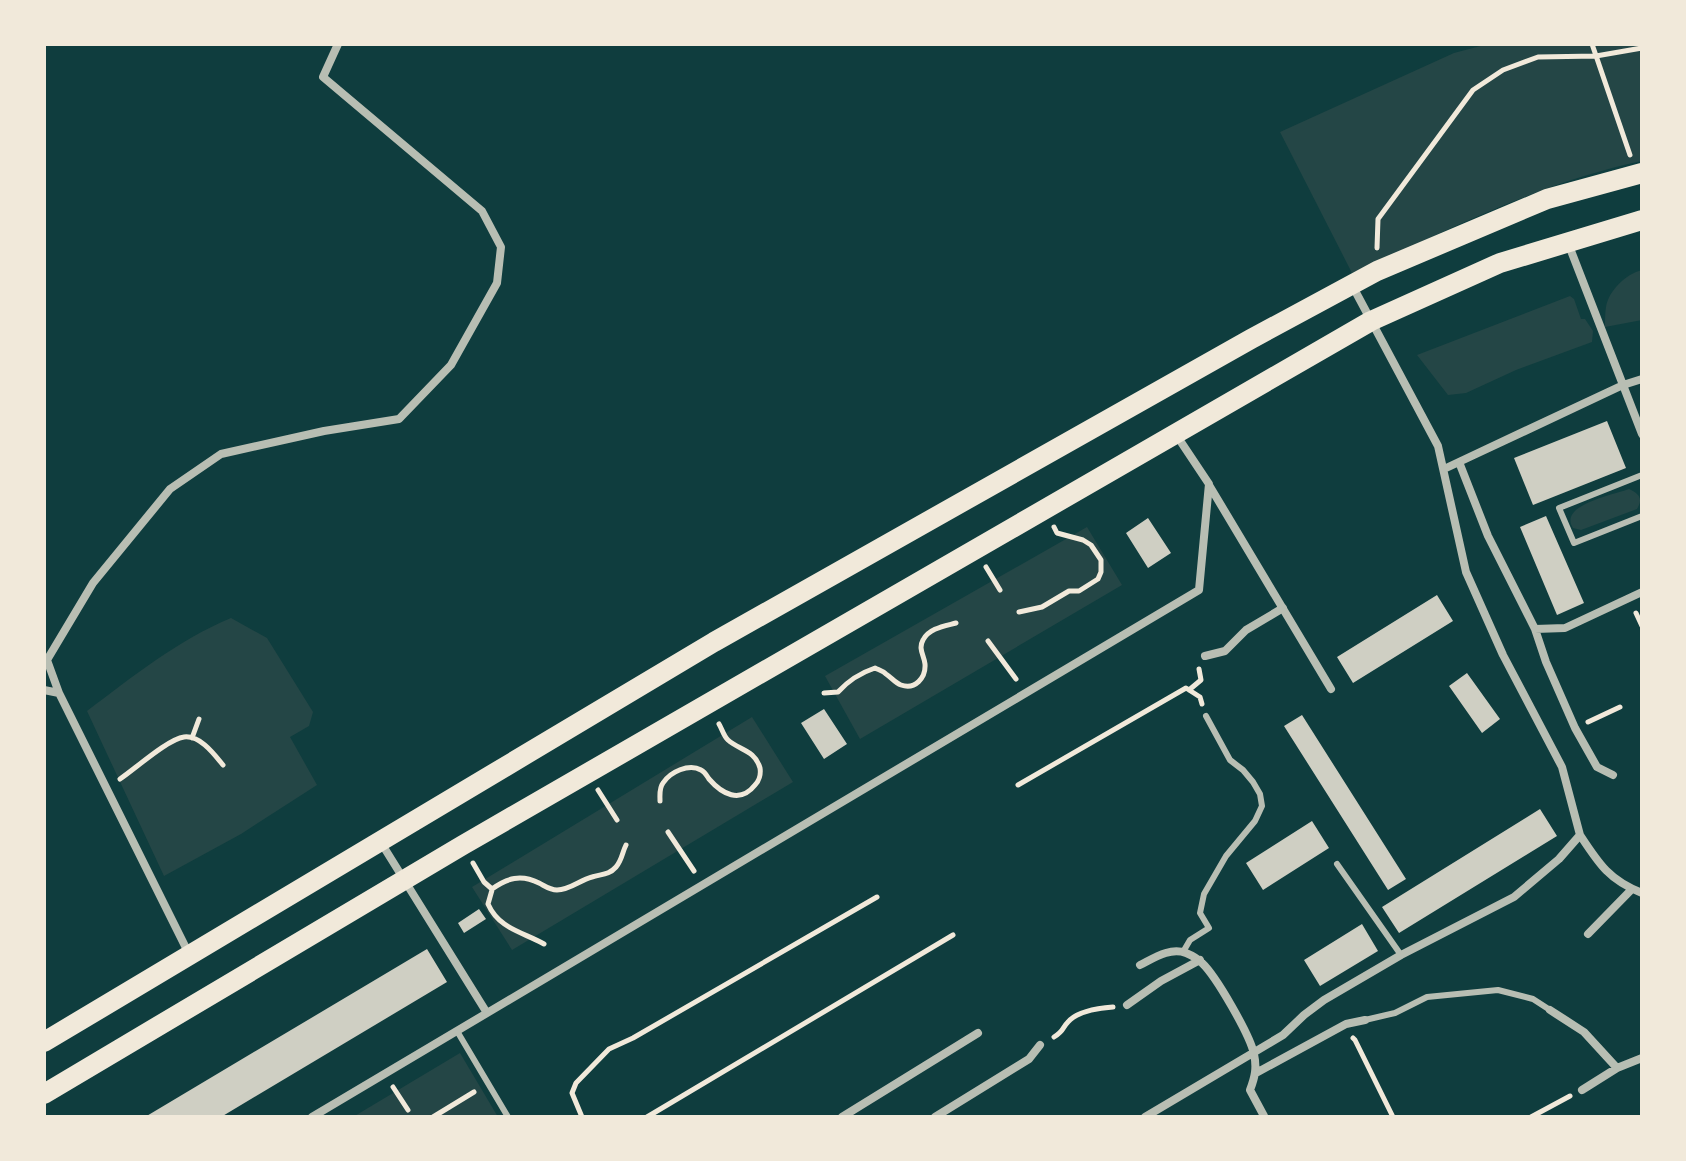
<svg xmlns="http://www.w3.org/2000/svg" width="1686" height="1161" font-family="Raleway,sans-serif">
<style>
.green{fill:#244646}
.building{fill:#cfcfc3}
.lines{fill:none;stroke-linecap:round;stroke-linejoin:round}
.path{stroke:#f1e9da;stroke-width:5}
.service{stroke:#b8beb3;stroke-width:6}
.minor{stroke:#b8beb3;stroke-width:8}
.primary{stroke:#f1e9da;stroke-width:20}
</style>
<rect width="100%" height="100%" fill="#0f3d3e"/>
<!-- green -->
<path class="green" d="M1488,44H1642V161C1541,182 1446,231 1352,273L1280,132L1454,53Z
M1642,270V320L1605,327C1605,321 1605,313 1606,307C1609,290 1626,274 1642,270Z
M1570,296L1574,299L1581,319H1585L1593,331L1592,342L1516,370L1466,393L1448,395L1417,355Z
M1629,489C1640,494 1643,499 1637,509L1581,530L1573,528C1558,505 1613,495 1629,489Z
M1087,527L1122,585L860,739L825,676Z
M231,618L267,638L313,712L309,726L290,737L317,785L241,834L164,876L87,711C132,677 178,640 231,618Z
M752,717L793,782L512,950L472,887Z
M460,1053L498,1117H353Z"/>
<!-- building -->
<path class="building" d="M1607,421L1626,468L1533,505L1514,458Z
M1546,516L1584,603L1557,615L1520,527Z
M1148,518L1171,553L1148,568L1126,533Z
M1437,595L1453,621L1353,683L1337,657Z
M1467,673L1500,719L1482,733L1449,686Z
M824,709L847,744L824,759L801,723Z
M1302,715L1406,879L1388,890L1284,726Z
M1540,809L1557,836L1399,933L1382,907Z
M1312,821L1329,848L1263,890L1246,863Z
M479,909L486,919L464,933L458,923Z
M1362,924L1378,951L1320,986L1304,960Z
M427,949L447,982L221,1117H145Z"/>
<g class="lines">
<!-- path -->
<path class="path" d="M1592,44L1630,155
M1377,248L1378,219L1473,90L1503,70L1538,57L1596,56L1642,48
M986,567L1000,590
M1019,612L1042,607L1069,591H1079L1098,579L1101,572V560L1091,545L1083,540L1057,533L1054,527
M1636,613L1642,626
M988,641L1016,679
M1189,690L1201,680L1199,669
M824,693L838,692C848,681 860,673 875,668C879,670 883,671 886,674C892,678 895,683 901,685C915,690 926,678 925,664C924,655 918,649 923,640C929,628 945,626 956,623
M1588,722L1620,707
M192,738L199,719
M120,779C135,769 168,739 184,737C200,735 214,754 223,765
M1018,785L1186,688L1200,697L1202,704
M598,790L617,820
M660,801C660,795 659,788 663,783C670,772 689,763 701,770C705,772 707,776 709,779C722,794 740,804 755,785C759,781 761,774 760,768C755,750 739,750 728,740C724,737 722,729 719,724
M668,832L694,871
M473,863L484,882L492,889C507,878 521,874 539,883C545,886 550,890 557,890C570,890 580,880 592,877C602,874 609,875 616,867C622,860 622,853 626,845
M492,890L488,904C499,929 523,932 544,944
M1054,1037C1065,1030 1061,1029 1068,1022C1077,1011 1100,1008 1113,1007
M1353,1038L1355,1040L1393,1117
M393,1087L408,1110
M433,1117L474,1092
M582,1117L572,1093L576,1083L609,1049L633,1038L877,897
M647,1117L953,935
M1531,1117L1570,1096"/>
<!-- service -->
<path class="service" d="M1642,475L1559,508L1574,543L1642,516
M1337,864L1401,955
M1183,952L1190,940L1209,928L1200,913L1204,894L1226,856L1255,821L1262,806L1260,794L1253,782L1243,770L1230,760L1206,716
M1365,1020L1395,1013L1427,997L1498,990L1533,999L1550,1010
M457,1031L508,1117"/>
<!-- minor -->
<path class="minor" d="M1568,243L1642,434
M1459,462L1488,536L1535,629L1565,628L1642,592
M1444,469L1623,385L1642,379
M1209,485L1331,689
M1535,629L1546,662L1575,728L1597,767L1613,775
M1205,656L1225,651L1246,630L1283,608
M44,690L59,693L189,954
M59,693L47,660L93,583L170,489L221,454L324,431L399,419L451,365L497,283L501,247L482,211L323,77L338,44
M1580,835C1599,864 1609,880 1642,893
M380,841L487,1013
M1588,934L1632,889
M1140,965C1154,958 1170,947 1186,953C1191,955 1198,959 1202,963C1216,976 1250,1035 1254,1054C1257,1068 1255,1077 1250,1090L1264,1116
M1127,1005L1161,981L1200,960
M1550,1010L1584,1032L1617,1068
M1256,1073L1346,1024L1365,1020
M1582,1090L1617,1068L1642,1058
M312,1117L1199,590L1209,484L1177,436
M842,1117L978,1033
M935,1117L1029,1059L1040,1045
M1145,1117L1283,1035L1304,1015L1324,1000L1401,955L1514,897L1559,859L1580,835L1562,767L1503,655L1466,572L1438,446L1352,285"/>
<!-- primary -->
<path class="primary" d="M44,1042L714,642L1251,339L1377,271L1547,199L1642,173
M44,1094L463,845L1371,321L1500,263L1642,220"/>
</g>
<!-- border -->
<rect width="1686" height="1161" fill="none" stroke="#f1e9da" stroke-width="92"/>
</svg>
